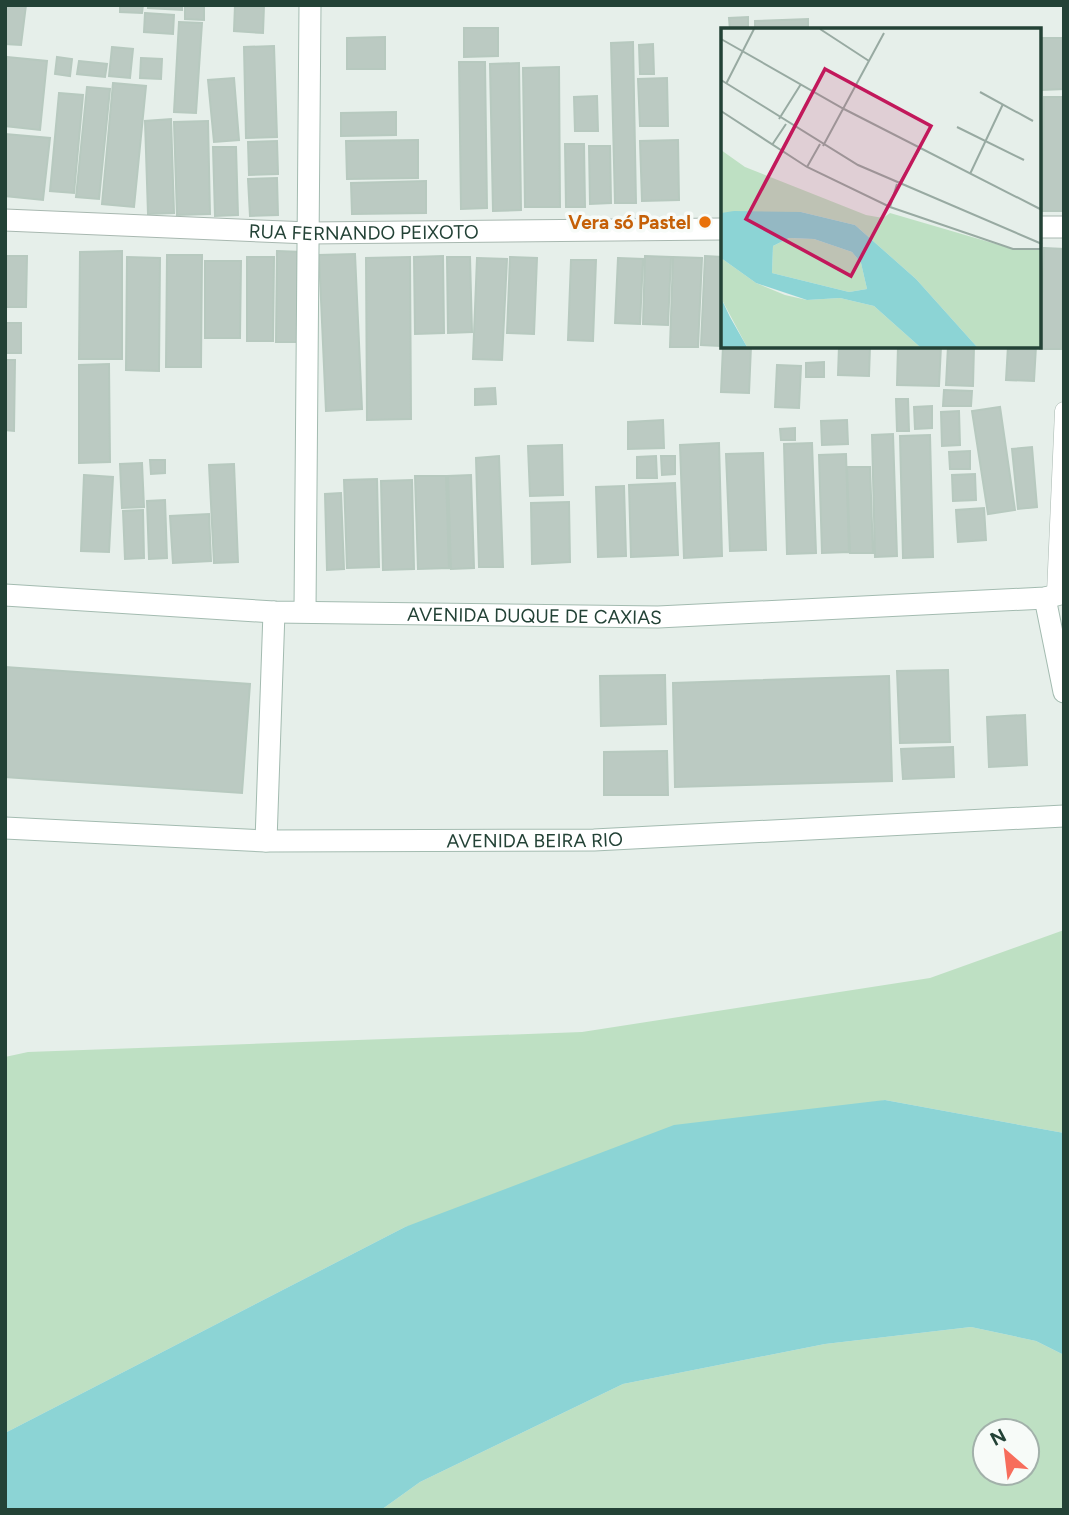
<svg xmlns="http://www.w3.org/2000/svg" width="1069" height="1515" font-family="Figtree,sans-serif">
<style>
.green{fill:#bee0c3;fill-rule:evenodd}
.water{fill:#8cd4d5}
.building{fill:#bbcac2;stroke:#b7c9bf;stroke-width:2}
.lines{fill:none;stroke-linecap:round;stroke-linejoin:round}
.lane-casing{stroke:#a8b8b0;stroke-width:19}
.street-casing{stroke:#a8b8b0;stroke-width:23}
.secondary-casing{stroke:#a3bbb0;stroke-width:23}
.lane{stroke:#fff;stroke-width:18}
.street{stroke:#fff;stroke-width:21}
.secondary{stroke:#fff;stroke-width:21}
.food-dot{fill:#e8710a;stroke:#f7fbf8;stroke-width:2.5}
.labels{text-anchor:middle;dominant-baseline:central;stroke-width:7;stroke-linejoin:round;paint-order:stroke}
.food-label{font-size:19px;font-weight:bold;fill:#c56008;stroke:#f7fbf8;text-anchor:end}
.street-label{font-size:19px;fill:#234236;stroke:#f7fbf8}
.inset-road{fill:none;stroke:#98aaa2;stroke-width:2}
.view{fill:#c2185b;fill-opacity:0.15;stroke:#c2185b;stroke-width:3.5}
.inset-edge{fill:none;stroke:#234236;stroke-width:3.5}
</style>
<rect width="100%" height="100%" fill="#e6efea"/>
<!-- green -->
<path class="green" d="M1064,930V1133L885,1100L405,1227L5,1433V1057L28,1052L582,1032L930,978Z
M971,1327L1036,1341L1064,1355V1510H381L420,1482L623,1384L825,1344ZM985,1431H1027V1473H985Z"/>
<!-- water -->
<path class="water" d="M885,1100L1064,1133V1355L1036,1341L971,1327L825,1344L623,1384L420,1482L381,1510H5V1433L405,1227L674,1125Z"/>
<!-- building -->
<path class="building" d="M5,5H26L21,45L5,44Z
M120,5H143L142,13L120,12Z
M148,5H182V10L148,8Z
M185,5H204V20L185,19Z
M235,5H264L263,33L234,31Z
M145,13L174,15L173,34L144,32Z
M748,17V30H730L729,18Z
M808,19V30H755V21Z
M179,22L202,23L196,113L174,112Z
M464,28H498V56L464,57Z
M385,37V69H347V38Z
M1041,38H1064V89L1042,90Z
M633,42L636,203H615L611,43Z
M653,44L654,74H640L639,45Z
M274,46L277,137L246,138L244,47Z
M112,47L133,49L130,78L109,76Z
M7,57L47,61L40,130L5,126Z
M57,57L72,59L70,76L55,74Z
M141,58L162,59L161,79L140,78Z
M79,61L107,64L105,77L77,74Z
M459,62H485L487,208L461,209Z
M519,63L521,210L493,211L490,64Z
M559,67L560,207H525L523,68Z
M234,78L239,140L214,142L208,80Z
M667,78L668,126H640L638,79Z
M113,83L146,86L134,207L102,204Z
M87,87L110,89L99,199L76,197Z
M59,93L83,95L74,193L50,191Z
M597,96L598,131H575L574,97Z
M1044,97H1064V211H1042Z
M396,112V135L341,136V113Z
M171,119L174,213L148,214L145,121Z
M208,121L210,214L177,215L174,122Z
M5,134L50,138L43,200L5,196Z
M418,140V178L347,179L346,141Z
M678,140L679,200L642,201L640,141Z
M277,141L278,174L249,175L248,142Z
M565,144H584L585,207H566Z
M589,146H610L611,203L590,204Z
M213,147H236L238,215L215,216Z
M277,178L278,215L250,216L248,179Z
M426,181V213L352,214L351,183Z
M1044,248L1064,249L1061,349H1040Z
M122,251V359H79L80,252Z
M277,251L303,252L302,342H276Z
M355,254L362,409L326,411L319,255Z
M167,255H202L201,367H166Z
M5,256H27L26,307H5Z
M443,256L444,333L415,334L414,257Z
M645,256L671,257L668,325L643,324Z
M705,256L722,257L720,346L701,345Z
M127,257L160,258L159,371L126,370Z
M247,257H274L273,341H247Z
M410,257L411,419L367,420L366,258Z
M447,257H470L472,332L448,333Z
M510,257L537,258L534,334L507,333Z
M673,257L702,258L698,347H670Z
M477,258L507,259L502,360L473,359Z
M618,258L643,259L640,324L615,323Z
M571,260H596L593,341L568,340Z
M205,261H241L240,338H205Z
M5,323H21V353H5Z
M723,346H751L749,393L721,392Z
M839,346H870L869,376L838,375Z
M898,346H941L939,386L897,385Z
M948,346H974L973,386L946,385Z
M1008,346H1036L1034,381L1006,380Z
M5,360H15L14,431L5,430Z
M824,362V377H806V363Z
M109,364L110,462L79,463V365Z
M777,365L801,366L799,408L775,407Z
M495,388L496,404L475,405V389Z
M944,390L972,391L971,406H943Z
M896,399H908L909,431H897Z
M932,406V428L915,429L914,407Z
M1000,407L1015,510L988,514L972,411Z
M959,411L960,445L942,446L941,412Z
M663,420L664,448L628,449V422Z
M847,420L848,444L822,445L821,421Z
M795,428V440H781L780,429Z
M893,434L897,556L875,557L872,435Z
M930,435L933,557L903,558L900,436Z
M719,443L722,556L684,558L680,445Z
M812,443L816,553L787,554L784,444Z
M562,445L563,495L530,496L528,446Z
M1032,447L1037,507L1018,509L1012,449Z
M970,451V469H950L949,452Z
M763,453L766,550L730,551L726,454Z
M846,454L849,552L822,553L819,455Z
M499,456L503,567H479L476,458Z
M656,456L657,478H637V457Z
M661,456H675V474L662,475Z
M150,460H165V473L151,474Z
M142,463L144,507L122,508L120,464Z
M234,464L238,562L214,563L209,465Z
M847,467H870L873,553H850Z
M975,474L976,500L953,501L952,475Z
M84,475L113,477L109,552L81,551Z
M471,475L474,568L451,569L448,476Z
M415,476H446L449,568L418,569Z
M377,479L379,567L347,568L344,480Z
M412,480L414,569L383,570L381,481Z
M675,483L678,555L631,557L629,485Z
M624,486L626,556L598,557L596,487Z
M341,493L344,569L327,570L325,494Z
M165,500L167,558L149,559L147,501Z
M569,502L570,562L532,564L531,503Z
M984,508L986,540L958,542L956,510Z
M143,510L144,558L125,559L123,511Z
M209,514L211,561L173,563L170,516Z
M5,667L250,684L242,793L5,777Z
M948,670L950,742L900,743L897,671Z
M665,675L666,724L601,726L600,676Z
M889,676L892,781L675,787L673,683Z
M1025,715L1027,765L989,767L987,717Z
M953,747L954,777L903,779L901,749Z
M667,751L668,795H604V752Z"/>
<g class="lines">
<defs>
<path id="lane" d="M1056,593L1064,411"/>
<g id="street">
<path id="s1" d="M5,220L309,233L722,229"/>
<path d="M1039,227H1064"/>
</g>
<g id="secondary">
<path id="s2" d="M5,595L274,612L658,617L1045,598L1064,593"/>
<path d="M1045,598L1064,692"/>
<path d="M305,611L310,5"/>
<path id="s3" d="M5,828L266,841L594,840L1064,816"/>
<path d="M266,841L274,612"/>
</g>
</defs>
<!-- lane casing -->
<use href="#lane" class="lane-casing"/>
<!-- street casing -->
<use href="#street" class="street-casing"/>
<!-- secondary casing -->
<use href="#secondary" class="secondary-casing"/>
<!-- lane -->
<use href="#lane" class="lane"/>
<!-- street -->
<use href="#street" class="street"/>
<!-- secondary -->
<use href="#secondary" class="secondary"/>
</g>
<!-- markers -->
<circle class="food-dot" cx="705" cy="222" r="7"/>
<g class="labels">
<!-- food labels -->
<g class="food-label">
<text x="691" y="222">Vera só Pastel</text>
</g>
<!-- street labels -->
<g class="street-label">
<text stroke="none"><textPath href="#s1" startOffset="359">RUA FERNANDO PEIXOTO</textPath></text>
<text stroke="none"><textPath href="#s2" startOffset="530">AVENIDA DUQUE DE CAXIAS</textPath></text>
<text stroke="none"><textPath href="#s3" startOffset="530">AVENIDA BEIRA RIO</textPath></text>
</g>
</g>
<!-- overview -->
<g transform="translate(721 28)">
<rect width="320" height="320" fill="#e6efea"/>
<path d="M0,122L24,139L145,187L162,190L169,185L292,221H320V319H256L195,251L134,197L80,184L0,185ZM68,210L93,211L131,224L140,235L146,261L128,264L51,245L52,218ZM0,230L35,255L64,267L86,272L119,270L153,278L199,319H26L0,270Z" fill="#bee0c3"/>
<path d="M13,183L80,184L134,197L195,251L256,319H199L153,278L119,270L86,272L35,255L0,230V185ZM68,210L93,211L131,224L140,235L146,261L128,264L51,245L52,218ZM0,270L9,289L26,319H0Z" fill="#8cd4d5" fill-rule="evenodd"/>
<path class="inset-road" d="M99,1L148,33M0,11L123,81L321,182M0,52L137,137L321,216M5,56L33,1M259,64L312,93M0,83L86,139L169,179L292,221H321M58,91L80,56M236,99L303,132M51,117L65,96M102,118L163,5M86,139L99,116M249,146L282,76M178,156L199,120M169,179L176,156"/>
<path class="view" d="M104,41L210,98L130,248L25,191Z"/>
<rect width="320" height="320" class="inset-edge"/>
</g>
<!-- border -->
<rect width="1069" height="1515" fill="none" stroke="#234236" stroke-width="14"/>
<!-- north arrow -->
<g transform="translate(1006 1452) rotate(332)"><circle r="33" fill="#f7fbf8" stroke="#a2b1aa" stroke-width="2"/>
<path d="M0-5L12 26L0 18L-12 26Z" fill="#f76d5c"/>
<text y="-10" font-size="19" font-weight="bold" text-anchor="middle" fill="#234236">N</text>
</g>
</svg>
